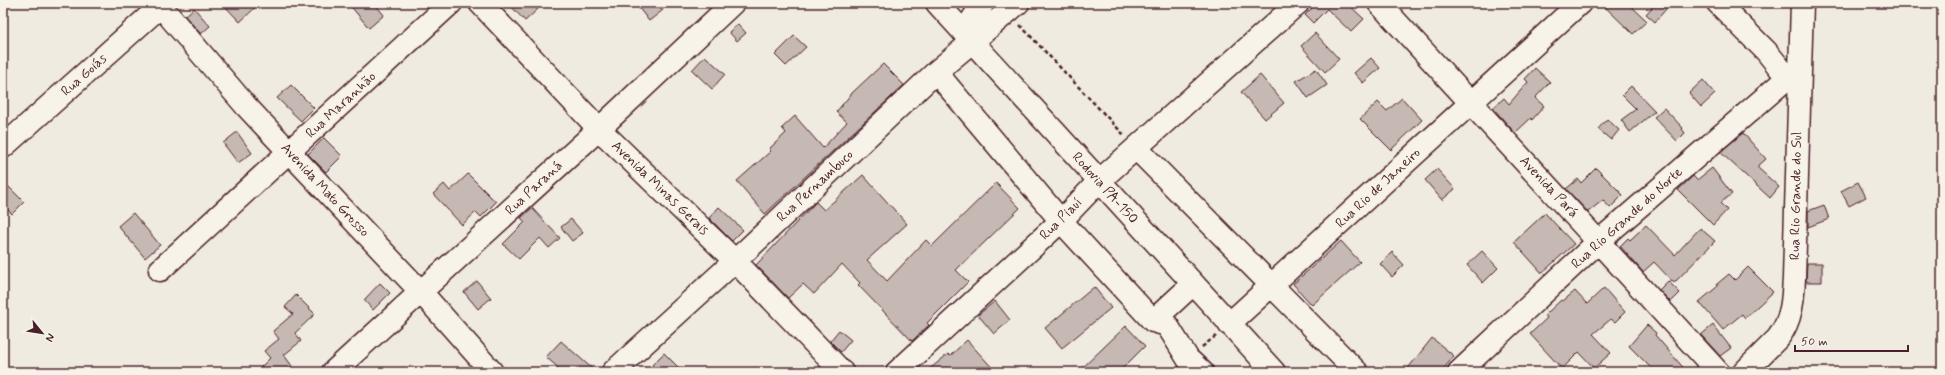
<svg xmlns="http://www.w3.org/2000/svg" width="1945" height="375" font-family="Mynerve,sans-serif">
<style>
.building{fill:#c6b8b3;stroke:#4a1f2b}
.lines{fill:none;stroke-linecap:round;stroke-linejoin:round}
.minor-casing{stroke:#4a1f2b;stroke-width:25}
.highway-casing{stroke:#4a1f2b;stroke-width:25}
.path{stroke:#4a1f2b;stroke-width:2.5;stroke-dasharray:4 3;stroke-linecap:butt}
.minor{stroke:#f7f3e8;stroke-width:22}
.highway{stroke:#f7f3e8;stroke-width:22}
.labels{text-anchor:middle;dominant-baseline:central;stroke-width:4;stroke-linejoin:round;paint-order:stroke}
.street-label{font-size:14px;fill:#4a1f2b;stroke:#f7f3e8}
</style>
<rect width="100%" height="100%" fill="#f0ebe0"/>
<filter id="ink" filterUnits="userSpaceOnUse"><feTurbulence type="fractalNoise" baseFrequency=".025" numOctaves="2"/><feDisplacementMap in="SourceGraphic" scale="8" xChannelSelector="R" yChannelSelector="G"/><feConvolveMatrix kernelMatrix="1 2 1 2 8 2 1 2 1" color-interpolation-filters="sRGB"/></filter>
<g filter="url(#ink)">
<!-- building -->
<path class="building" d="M222,3H260L240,22Z
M348,3H374L384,15L369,28Z
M508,3H532L538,9L525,21Z
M635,3H657L663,10L649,21Z
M1317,3H1347L1364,19L1351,32L1327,9L1313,23L1305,15Z
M1601,3H1628L1647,21L1633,34Z
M1656,3H1660L1666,9L1655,22L1646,14Z
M194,8L210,26L201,34L185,16Z
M738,24L746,33L737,41L729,32Z
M1315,33L1339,59L1325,72L1301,46Z
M794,36L806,47L786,66L775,55Z
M705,56L725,74L712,89L692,70Z
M1371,58L1380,68L1363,83L1354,73Z
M883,64L904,85L765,214L737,181L771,151L769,149L786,133L782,128L795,116L823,148L847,122L836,112L853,92Z
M1535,68L1550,82L1535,98L1544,106L1532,120L1531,118L1515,133L1493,108L1504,98L1509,104L1528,82L1525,79Z
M1316,69L1327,85L1308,98L1296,81Z
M1260,75L1284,103L1265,119L1241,92Z
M1703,80L1715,94L1701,107L1689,93Z
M291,85L314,108L301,121L277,98Z
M1631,86L1655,111L1630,132L1621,120L1636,109L1622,95Z
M1402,98L1422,120L1391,150L1360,119L1378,102L1387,111Z
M1664,108L1683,128L1682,129L1685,133L1677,141L1654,117Z
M1607,119L1619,130L1611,140L1598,129Z
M237,132L252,153L238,163L223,143Z
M1743,133L1766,159L1757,167L1779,187L1770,198L1720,152Z
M324,138L342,156L326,172L308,154Z
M1596,168L1623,195L1610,208L1603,200L1588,212L1566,189L1578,179L1581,183Z
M1712,168L1732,194L1720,203L1727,210L1713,225L1678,190L1693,176L1697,180Z
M1437,169L1455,189L1442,200L1425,180Z
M468,174L496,202L481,217L476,212L462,225L433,194L444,184L450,191Z
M863,175L907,224L867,260L887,281L926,240L932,246L996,183L1020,208L956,270L968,282L927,323L929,325L912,341L858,285L860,283L842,264L814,294L803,284L788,298L756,265L816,202L824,210Z
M3,181L24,202L12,214L3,205Z
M1858,182L1866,197L1849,206L1841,191Z
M1824,205L1829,219L1808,227V211Z
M719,207L743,230L732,241L709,218Z
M532,208L560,238L549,248L540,238L519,259L503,244L525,222L521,218Z
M133,213L160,245L145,258L118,226Z
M1545,213L1574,244L1542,273L1514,242Z
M571,219L583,233L572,241L561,227Z
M1646,225L1675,255L1700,228L1715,241L1674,283L1654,262L1643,272L1620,246L1628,238L1630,240Z
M1341,241L1360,262L1312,305L1293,284Z
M1482,251L1498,268L1483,283L1467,265Z
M1392,252L1404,265L1392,277L1380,264Z
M1807,263H1822V282H1806Z
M1748,267L1773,292L1745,318L1742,314L1723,330L1699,302L1718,286L1717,284L1729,274L1735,280Z
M477,281L491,298L478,309L464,292Z
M1668,281L1680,293L1671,302L1659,290Z
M380,283L390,293L373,310L364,300Z
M1094,287L1111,308L1062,348L1045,328Z
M1604,288L1625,312L1615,322L1611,319L1593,334L1611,353L1594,368L1579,352L1562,369L1530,334L1547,318L1545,315L1561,300L1563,301L1575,291L1587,304Z
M296,295L315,314L295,333L301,341L284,355L292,366L284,372H256L270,358L264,351L279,339L273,331L293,314L285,307Z
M995,301L1010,320L994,334L978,315Z
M1647,325L1656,333L1655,335L1687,372H1655L1629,346Z
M1713,325L1731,348L1720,356L1701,335Z
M1126,326L1145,346L1119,372H1078Z
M839,330L851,340L841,352L830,341Z
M1432,338L1454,356L1441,372H1405Z
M967,340L996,372H926L948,354L950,356Z
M561,341L596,372H563L546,357Z
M664,353L683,372H659L652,365Z"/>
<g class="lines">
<defs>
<path id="minor" d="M158,3L246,106L421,292L492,372
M480,3L599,129L735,261L842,372
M1379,3L1718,372
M1718,3L1766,51L1787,77
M964,32L983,3
M936,72L1061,221L1153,321L1167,325L1188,359L1202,372
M3,147L164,3
M1136,148L1357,372
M160,270L451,3
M1153,321L1193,284
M1229,324L1580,3
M333,372L599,129L733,3
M613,372L735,261L936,72L1018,3
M897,372L1061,221L1099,181L1298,3
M1459,372L1599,241L1799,68
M1744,372L1778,338C1792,320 1793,299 1794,278L1802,3"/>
<path id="highway" d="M937,3L1274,372"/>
</defs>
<!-- minor casing -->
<use href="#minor" class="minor-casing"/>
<!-- highway casing -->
<use href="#highway" class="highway-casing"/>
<!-- path -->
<path class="path" d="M1020,25L1124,135
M1202,347L1217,335"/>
<!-- minor -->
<use href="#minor" class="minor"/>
<!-- highway -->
<use href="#highway" class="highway"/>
</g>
</g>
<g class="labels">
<!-- street labels -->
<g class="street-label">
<text transform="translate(84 75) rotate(-42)">Rua Goiás</text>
<text transform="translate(341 105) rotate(-43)">Rua Maranhão</text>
<text transform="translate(815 186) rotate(-43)">Rua Pernambuco</text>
<text transform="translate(1549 187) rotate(47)">Avenida Pará</text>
<text transform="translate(534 188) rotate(-43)">Rua Paraná</text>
<text transform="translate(660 188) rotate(44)">Avenida Minas Gerais</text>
<text transform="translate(1105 188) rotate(48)">Rodovia PA-150</text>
<text transform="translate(1378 188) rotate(-43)">Rua Rio de Janeiro</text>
<text transform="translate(325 190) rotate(47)">Avenida Mato Grosso</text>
<text transform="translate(1796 196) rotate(-89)">Rua Rio Grande do Sul</text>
<text transform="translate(1627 218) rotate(-42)">Rua Rio Grande do Norte</text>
<text transform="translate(1061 219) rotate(-45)">Rua Piauí</text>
</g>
</g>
<!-- margin -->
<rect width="1945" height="375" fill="none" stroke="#f7f3e8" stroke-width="16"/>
<rect x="8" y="8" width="1929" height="359" fill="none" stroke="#4a1f2b" stroke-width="1.5" filter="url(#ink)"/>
<!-- north arrow -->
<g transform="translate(42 333) rotate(120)" stroke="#f7f3e8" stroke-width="3" paint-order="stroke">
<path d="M0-3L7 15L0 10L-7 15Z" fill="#4a1f2b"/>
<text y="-6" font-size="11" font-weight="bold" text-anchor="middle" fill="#4a1f2b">N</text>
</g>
<!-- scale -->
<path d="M1795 345v6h113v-6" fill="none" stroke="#4a1f2b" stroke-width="2"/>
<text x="1801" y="345" font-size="12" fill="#4a1f2b" stroke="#f7f3e8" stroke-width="3" paint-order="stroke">50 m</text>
</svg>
